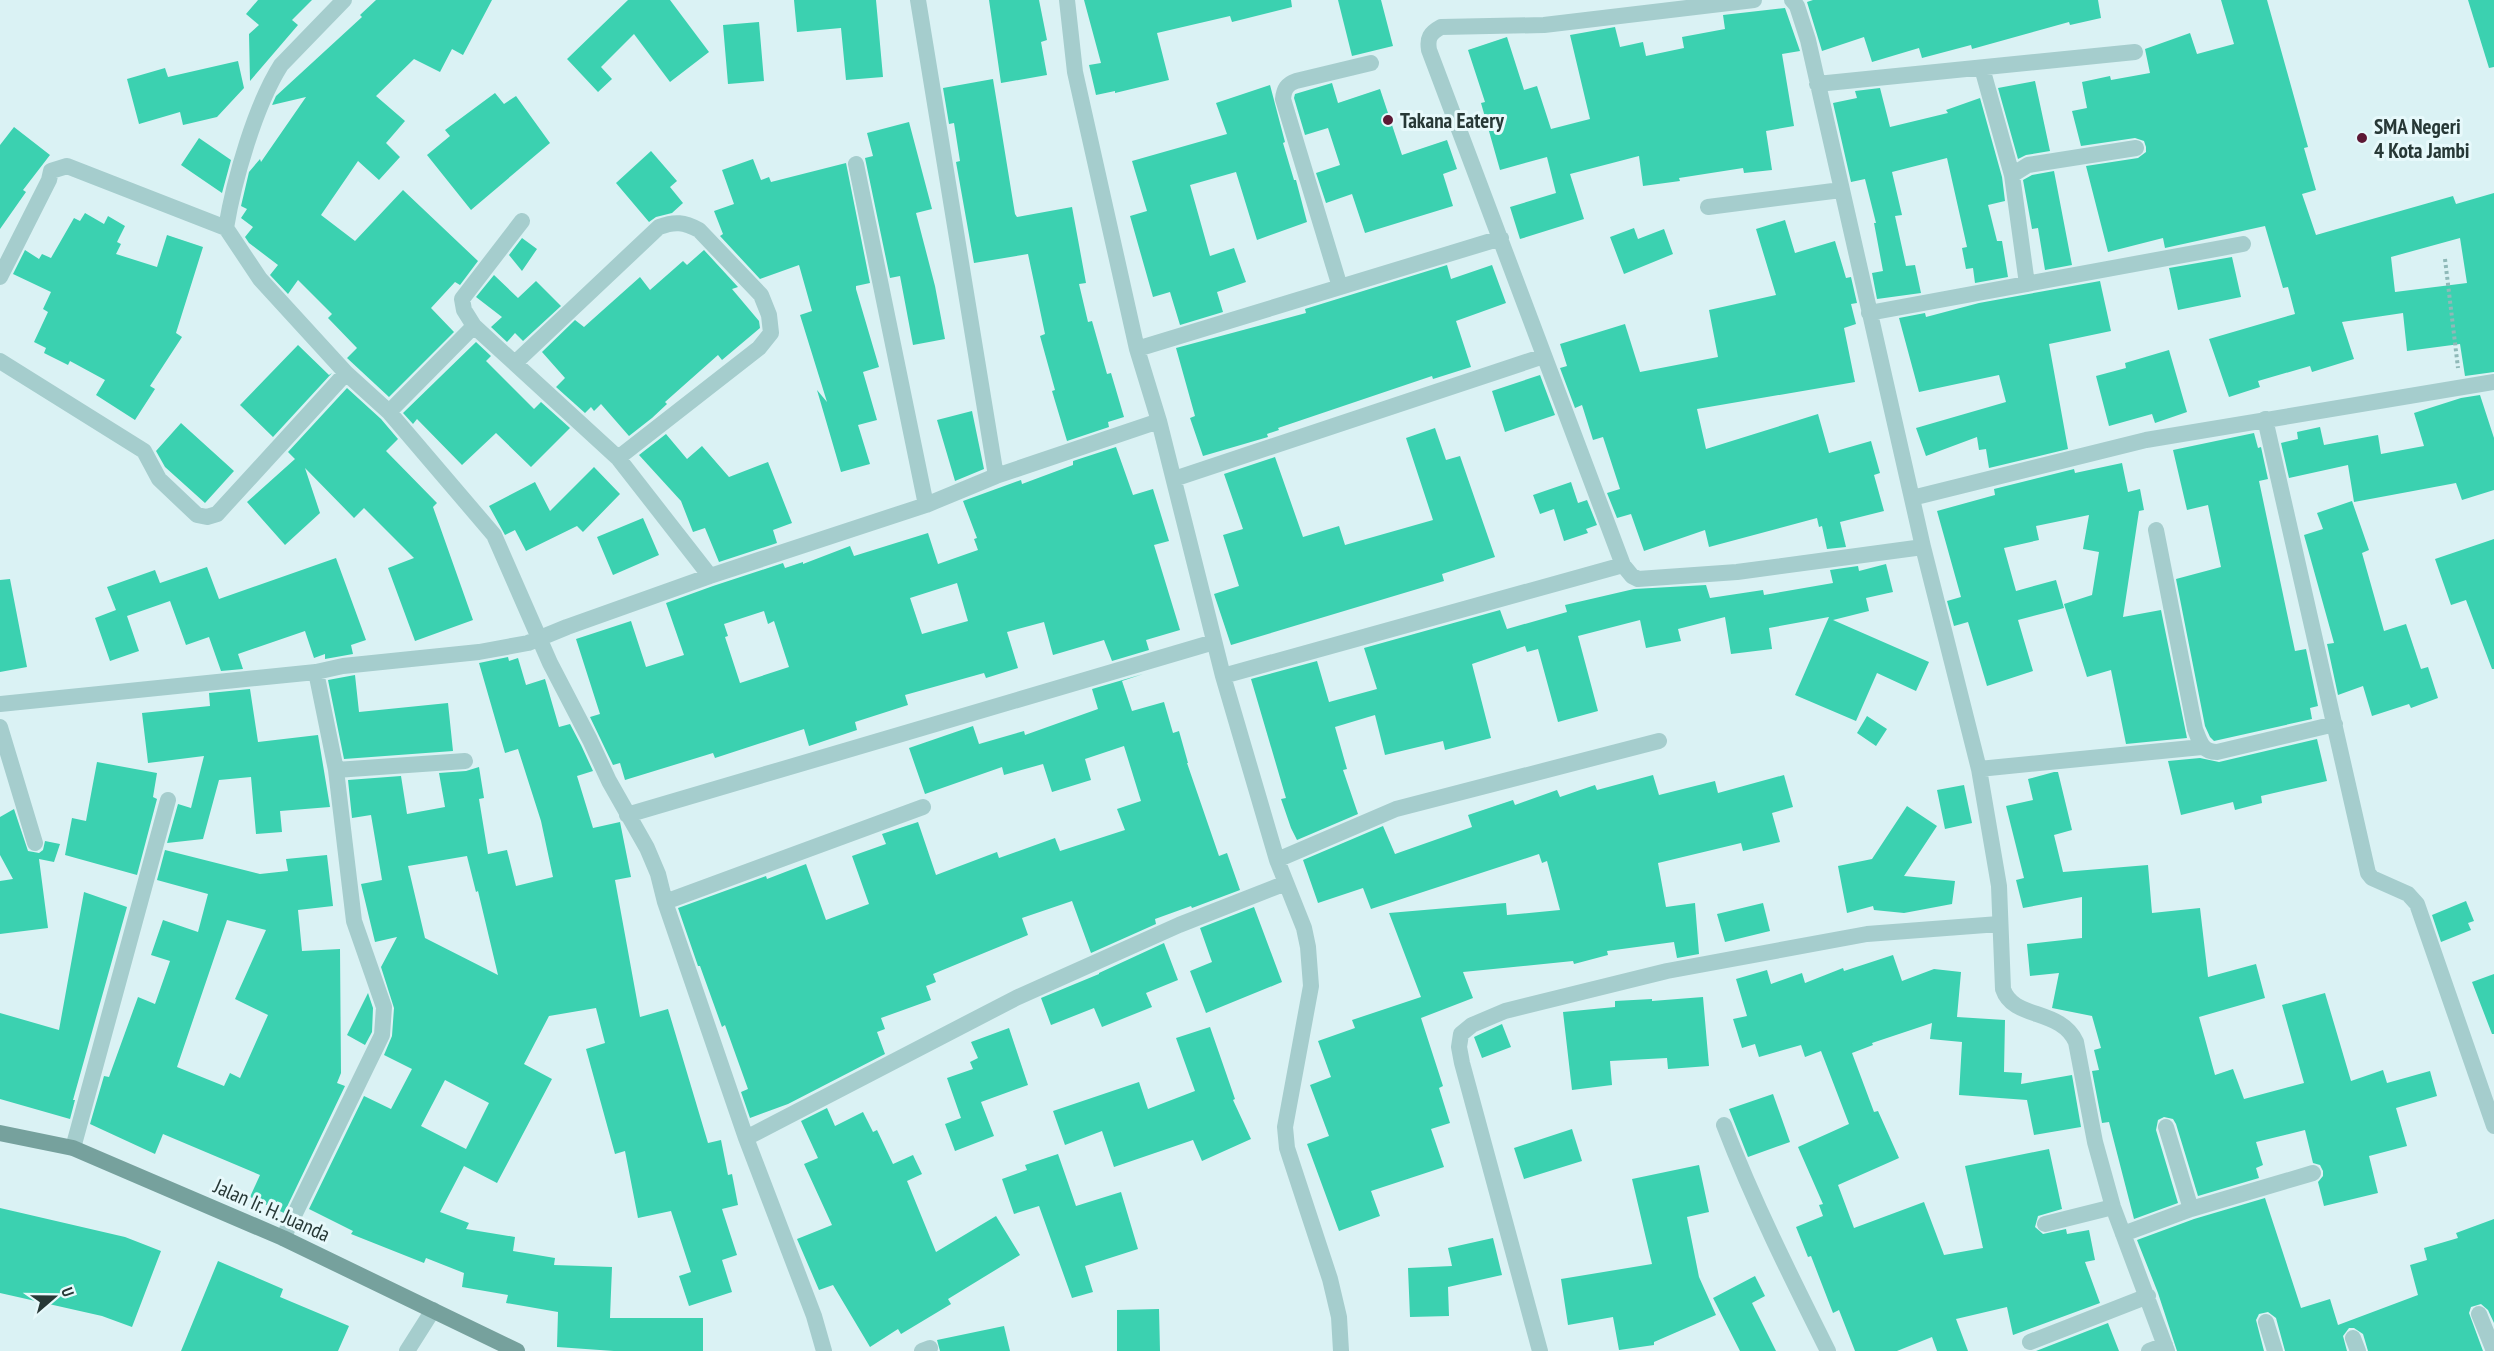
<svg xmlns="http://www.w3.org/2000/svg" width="2494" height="1351" font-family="'PT Sans Narrow',sans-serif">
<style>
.building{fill:#3bd1b0;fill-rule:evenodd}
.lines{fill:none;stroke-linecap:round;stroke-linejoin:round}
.path{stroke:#8fb9b8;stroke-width:4;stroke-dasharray:3 3;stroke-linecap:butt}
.minor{stroke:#a5cdcd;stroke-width:16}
.secondary{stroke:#76a19d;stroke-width:16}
.poi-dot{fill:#5d1834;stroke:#e7f9fb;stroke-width:2}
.labels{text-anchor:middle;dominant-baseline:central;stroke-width:6;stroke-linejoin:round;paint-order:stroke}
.poi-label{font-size:21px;font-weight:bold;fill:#273836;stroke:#e7f9fb;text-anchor:start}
.street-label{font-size:21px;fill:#273836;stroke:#e7f9fb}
</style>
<rect width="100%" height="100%" fill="#daf2f4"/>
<!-- building -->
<path class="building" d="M258,0H312L292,20L298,25L250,81L249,34L259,25L246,14Z
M376,0H492L463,55L452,49L440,72L414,59L376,96L405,121L386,143L400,157L379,180L358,161L321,215L355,241L403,190L478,261L460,285L455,282L431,308L454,332L389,397L347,358L357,348L328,318L332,314L298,280L288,294L270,275L278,265L249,243L245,237L253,227L241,218L247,209L241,206L249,172L260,159L261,162L306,97L272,105L276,96L362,17L360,15Z
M628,0H670L709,52L670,82L634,34L601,67L612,79L598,92L567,59Z
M794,0H876L883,77L846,80L841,28L797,32Z
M989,0H1039L1047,40L1041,42L1047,75L1001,83Z
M1084,0H1291L1292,7L1232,22L1230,16L1157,33L1169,80L1115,93V91L1096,95L1089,65L1101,63Z
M1338,0H1381L1393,46L1352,56Z
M1813,0H2098L2101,18L2070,25L2069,22L1972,49L1971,45L1922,58L1919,48L1872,62L1864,37L1822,51L1807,2Z
M2221,0H2267L2308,147L2304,148L2316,190L2302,194L2316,235L2453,196L2456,204L2494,193V372L2465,376L2460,344L2407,351L2403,313L2342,322L2354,359L2312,372L2310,366L2258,381L2260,387L2229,397L2209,339L2295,314L2288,287L2283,288L2265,226L2165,248L2163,238L2108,252L2086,166L2138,158L2146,152V147L2144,141L2135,138L2081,146L2072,111L2087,108L2082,82L2110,76L2111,80L2150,73L2145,49L2190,33L2197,54L2234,44ZM2460,238L2467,283L2395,292L2391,257Z
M2468,0H2494V67L2489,68Z
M1785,8L1800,51L1782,54L1794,126L1766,131L1772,170L1744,173L1743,168L1679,178L1680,181L1643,186L1639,156L1570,174L1584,219L1520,239L1510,207L1556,193L1547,157L1500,170L1481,103L1485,102L1468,50L1507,37L1524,90L1537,86L1551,129L1590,119L1570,35L1615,27L1620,47L1643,42L1646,56L1684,48L1682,37L1725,29L1723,15Z
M759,22L764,81L728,84L723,25Z
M238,61L244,88L217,117L183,125L180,112L139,124L127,79L165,68L168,77Z
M993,79L1015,214L1017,217L1072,207L1086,283L1079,284L1088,322L1092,321L1107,374L1111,373L1124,417L1108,422L1109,427L1067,441L1052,391L1055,390L1040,336L1045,334L1028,254L974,263L956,162L960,161L954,123L949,124L943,88Z
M2035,81L2050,151L2026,155L2018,159L1998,88Z
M1332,83L1338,103L1380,89L1402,155L1447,140L1457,169L1443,174L1453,206L1365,233L1352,194L1326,203L1316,173L1340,165L1328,128L1305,135L1294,98L1295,94Z
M1270,85L1285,142L1283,143L1294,180H1296L1307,222L1257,240L1236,172L1190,185L1210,256L1234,248L1246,282L1217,292L1223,312L1180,325L1170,292L1153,297L1130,216L1147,211L1132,161L1227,134L1216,103Z
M1880,88L1890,127L1948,113L1946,110L1980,98L2002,177L2005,201L1988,205L1997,241H2002L2008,277L1975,283L1973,268L1966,269L1962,248L1967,247L1947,158L1892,172L1902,215L1895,216L1906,266L1915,265L1921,293L1877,299L1872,273L1883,271L1874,223H1876L1865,179L1851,182L1833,103L1857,98L1855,91Z
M495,93L504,104L516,96L550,143L471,210L427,155L450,136L445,130Z
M909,122L932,209L916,213L935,286L945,339L913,345L900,276L890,278L865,158L873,156L867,133Z
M14,127L50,155L23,190L26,192L0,229V145Z
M199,138L231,160L222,193L181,165Z
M651,151L677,181L670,187L683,203L672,213L656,217L649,222L616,183Z
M753,159L761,180L769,177L771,182L846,163L870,283L856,286V289L879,367L863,372L877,420L858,425L870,464L841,472L817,390L827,402L800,315L812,311L799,265L760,279L720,236L723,234L714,211L734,204L722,170Z
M2054,171L2072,265L2045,270L2038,228L2032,229L2023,180L2032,175Z
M85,213L104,224L108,216L125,226L117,242L121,244L116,254L157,267L167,235L203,247L176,333L182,337L150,386L155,389L135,420L96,395L105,380L70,361L68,365L44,353L46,348L34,342L48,312L43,309L51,292L13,274L25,250L39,259L42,254L51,258L74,218L80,221Z
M1785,220L1795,253L1835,241L1846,278L1851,277L1857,303L1851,304L1856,324L1844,328L1855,382L1697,409L1706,449L1818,414L1829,453L1871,441L1880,473L1874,475L1884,511L1840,522L1846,547L1827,549L1822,526L1819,527L1817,518L1709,547L1705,530L1644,551L1631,514L1617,518L1607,493L1620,489L1603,437L1593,440L1582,405L1575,408L1560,368L1567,366L1560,344L1625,324L1640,372L1718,357L1709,310L1776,295L1756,229Z
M1634,228L1638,239L1664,229L1673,254L1624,274L1610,237Z
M522,238L537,249L522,271L509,255Z
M704,250L738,287L732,289L759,321L760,328L722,360L718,355L665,402L667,404L652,418L629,436L601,404L594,411L591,407L585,413L556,387L565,378L542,352L575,320L584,327L640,277L650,290L683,261L687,265Z
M2232,257L2241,297L2178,310L2169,268Z
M1447,265L1451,279L1492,265L1506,303L1456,321L1471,367L1433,379L1432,376L1278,428L1279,430L1267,434L1268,437L1203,456L1190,418L1195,416L1176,348L1306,313L1305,309Z
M494,275L518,298L536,281L561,306L523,341L515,333L507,342L491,327L502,317L476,297Z
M2100,281L2111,331L2049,344L2068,449L1989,468L1986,449L1979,450L1977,437L1926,456L1916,428L2006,402L1999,375L1919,392L1899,318L1925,313L1926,317L1979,303Z
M476,342L491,356L486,361L534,409L541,402L570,428L531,467L496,433L462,465L417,419L413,424L403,413Z
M298,345L329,375L332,373L273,437L240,405Z
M2169,350L2187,412L2155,423L2152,414L2109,426L2096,376L2126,368L2125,363Z
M1540,375L1555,415L1505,432L1492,391Z
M347,388L381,419L398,439L386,451L437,503L433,507L473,620L415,641L388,568L414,558L364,508L354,518L305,468L320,513L285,545L247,502L295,459L288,452Z
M2480,395L2494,438V490L2462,500L2456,483L2354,502L2348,465L2289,478L2281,443L2298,439L2297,432L2320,427L2324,445L2378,435L2381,454L2424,446L2414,413L2461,398Z
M972,411L984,469L955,481L937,420Z
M181,423L234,471L205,503L165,467L156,451Z
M1435,428L1446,460L1460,456L1495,557L1442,574L1444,581L1231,645L1214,594L1239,586L1223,535L1243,529L1224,474L1275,457L1303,537L1339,526L1345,545L1433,520L1406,438Z
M2254,433L2258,448L2261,447L2268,479L2259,481L2295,651L2306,649L2318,706L2310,708L2312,719L2214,741L2210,737L2205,726L2176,579L2221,567L2208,505L2187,510L2173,450Z
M666,434L687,459L702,446L729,477L768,462L792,523L773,530L777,543L719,562L705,528L693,532L681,501L639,455Z
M1116,447L1133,495L1153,489L1169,541L1154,545L1180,630L1146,640L1149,650L1112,661L1104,640L1053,655L1044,622L1007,632L1018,668L986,678L984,673L905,695L908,705L855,722L857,730L809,746L804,729L715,758L713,753L625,780L620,763L613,765L590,717L600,714L576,639L631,621L646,667L684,655L666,603L713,586L783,563L785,568L803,562V564L850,546L854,556L928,533L938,564L978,550L974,539L977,538L963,501L1021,480L1022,484L1073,465V461ZM957,583L968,621L922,634L910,598ZM764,611L768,624L774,621L789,667L740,683L725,637L728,636L724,624Z
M2122,463L2128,492L2140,489L2144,510L2139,511L2123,617L2161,610L2187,738L2126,744L2111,670L2087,677L2064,604L2092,595L2099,552L2083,549L2089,515L2036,526L2039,540L2004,548L2016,591L2056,580L2064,608L2018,620L2033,671L1987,686L1968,622L1954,626L1947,601L1961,597L1937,511L1995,495L1994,489L2074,469L2075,473Z
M594,467L620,494L583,532L577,526L526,551L515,530L505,535L489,506L535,482L550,511Z
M1571,482L1578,503L1587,500L1597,525L1586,529L1588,533L1564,541L1554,509L1540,514L1533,495Z
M2352,501L2369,550L2362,553L2384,631L2406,624L2421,669L2428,667L2438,698L2411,708L2409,704L2372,716L2363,686L2338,695L2327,644L2334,643L2304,535L2323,529L2317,513Z
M643,518L659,555L613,575L597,537Z
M2494,539V669H2492L2466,600L2451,605L2435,559Z
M336,558L366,640L351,645L353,654L325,659V654L314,658L305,631L238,654L243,669L221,671L209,637L186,645L170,601L127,616L139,651L110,661L95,618L116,610L107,587L155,570L160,583L207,567L219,599Z
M1886,564L1893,592L1866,598L1869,611L1833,620L1929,662L1916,691L1877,673L1856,721L1795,695L1829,617L1769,628L1772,649L1731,654L1725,617L1678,629L1681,641L1646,648L1640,620L1578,636L1598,711L1558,722L1538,649L1527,652L1525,646L1472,664L1491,738L1445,750L1443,741L1385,755L1375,715L1335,727L1347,769L1343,770L1358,814L1297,840L1291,828L1281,799L1286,798L1251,679L1317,661L1329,702L1377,689L1364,648L1500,610L1507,629L1567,612L1565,605L1634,589L1706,585L1710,598L1763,590L1764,595L1833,583L1830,570L1858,566L1859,571Z
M10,579L27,667L0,672V580Z
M508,657L509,661L518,658L526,685L545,679L559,727L570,724L581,745L593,771L577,776L593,828L620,822L631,877L615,880L640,1017L668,1009L708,1143L721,1140L728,1175L732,1174L738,1205L722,1209L737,1255L722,1260L732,1292L689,1306L679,1276L691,1272L671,1211L638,1218L625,1151L615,1154L586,1049L605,1043L596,1008L549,1016L524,1064L552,1079L497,1183L464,1166L440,1212L469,1223L466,1229L515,1237L513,1251L555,1258L554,1265L612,1267L610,1318H703V1351H614L557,1347L558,1312L506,1303L508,1295L462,1287L464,1273L426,1258L424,1263L351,1234L353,1231L309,1209L364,1096L391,1109L412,1069L384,1055L392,1036L394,1008L381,967L397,937L375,942L361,884L382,880L371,815L352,818L348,780L401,776L407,814L445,807L439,773L466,771L479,767L484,798L479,799L488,854L507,850L516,886L553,877L541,821L518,749L505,753L479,663ZM467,856L476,892L478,891L498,975L425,938L408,866ZM445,1080L489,1103L466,1149L421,1126Z
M1143,674L1122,681L1132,711L1164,702L1173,733L1179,731L1188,763H1187L1219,856L1227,853L1240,890L1192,908L1191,906L1155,919L1156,924L1091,953L1072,901L1022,918L1028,935L933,974L936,982L926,986L931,1000L881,1018L885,1029L877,1032L885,1054L788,1104L750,1118L741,1092L748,1089L725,1025L722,1027L700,966H698L678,908L766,876L767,879L806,864L826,920L869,904L852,856L886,844L882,834L918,822L936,875L997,852L999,858L1055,838L1060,851L1125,830L1117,809L1141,801L1124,746L1085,759L1091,780L1052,792L1043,764L1004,775L1002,767L925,794L909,748L973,726L979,744L1024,731L1025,735L1098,709L1092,689Z
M355,675L359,712L448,703L453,751L344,759L328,680Z
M250,689L258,742L318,735L330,807L280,811L282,832L256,834L251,777L219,780L203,839L167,843L178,804L191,808L204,756L148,763L142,713L210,706L209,693Z
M1867,716L1887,729L1876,746L1857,733Z
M2317,739L2327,781L2261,796L2262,803L2235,810L2233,802L2181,815L2168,761L2200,758L2219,762Z
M97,762L157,773L153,797L157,799L137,875L65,855L72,818L86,821Z
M2054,772H2058L2072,830L2054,835L2063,872L2148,865L2152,913L2200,908L2208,977L2256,964L2265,998L2199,1017L2215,1075L2233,1069L2244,1099L2304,1083L2282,1005L2325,993L2351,1081L2383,1070L2387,1083L2430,1071L2437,1096L2396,1108L2407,1146L2369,1156L2378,1193L2324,1206L2318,1182L2323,1176V1171L2320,1165L2313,1163L2305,1130L2256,1142L2263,1165L2256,1168L2259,1178L2198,1196L2176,1124L2173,1119L2164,1117L2158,1120L2156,1130L2178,1203L2134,1219L2109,1122L2102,1123L2092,1071L2099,1070L2094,1050L2101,1048L2092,1016L2052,1008L2059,973L2030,976L2027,944L2082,938V897L2023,908L2016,880L2024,878L2006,806L2033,800L2028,779Z
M1653,775L1659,795L1715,781L1718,793L1784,775L1793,807L1772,813L1780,842L1743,851L1741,843L1658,863L1666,907L1695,903L1699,954L1677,958L1674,942L1607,951L1608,955L1574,964L1573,961L1463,972L1473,998L1421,1018L1443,1086L1439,1088L1450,1123L1431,1129L1444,1167L1371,1191L1380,1216L1339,1231L1307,1144L1329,1136L1310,1085L1331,1077L1318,1041L1355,1028L1352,1020L1421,997L1389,913L1506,903L1507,915L1560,910L1547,861L1542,863L1539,854L1371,909L1363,888L1318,903L1303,860L1383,826L1395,854L1472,827L1468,815L1513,800L1515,805L1557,790L1560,797L1595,785L1597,790Z
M1964,785L1972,823L1945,829L1937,790Z
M1907,806L1937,826L1904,876L1955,881L1952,904L1904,913L1874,910L1873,906L1847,913L1838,866L1872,859Z
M14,809L28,851L39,853L43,850L45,841L60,844L54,862L39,859L48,928L0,934V881L13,879L0,855V817Z
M165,850L260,874L288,871L286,859L327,855L333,906L298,910L302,951L340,949L341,1073L337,1083L345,1086L284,1213L250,1197L260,1175L163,1134L155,1154L90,1124L104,1076L109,1077L138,997L155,1004L170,961L151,955L163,920L198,932L208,894L157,880ZM227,920L266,930L235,999L268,1015L240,1078L230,1073L224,1086L177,1067Z
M84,892L127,907L73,1100H75L70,1119L0,1099V1013L59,1030Z
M2466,901L2474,921L2468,923L2471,930L2441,942L2432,915Z
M1763,903L1770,931L1725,942L1717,914Z
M1254,907L1282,982L1206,1013L1190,971L1212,962L1200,928Z
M1164,943L1178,980L1146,993L1152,1007L1102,1027L1094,1008L1051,1025L1041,998L1099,974V973Z
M1893,955L1902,981L1934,969L1961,972L1957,1017L2005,1020L2004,1072L2022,1073L2021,1084L2072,1075L2081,1127L2034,1135L2027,1100L1959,1095L1962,1042L1930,1039L1932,1023L1872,1043L1873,1045L1852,1053L1874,1112L1878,1111L1899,1158L1838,1185L1854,1228L1924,1202L1944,1255L1983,1248L1965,1166L2049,1149L2062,1209L2038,1216L2035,1227L2043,1234L2066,1229L2067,1234L2089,1230L2095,1260L2085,1262L2100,1303L2013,1335L2007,1307L1956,1319L1968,1351H1937L1932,1337L1897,1351H1855L1839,1310L1833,1313L1811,1256L1808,1257L1796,1227L1823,1216L1819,1205L1823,1204L1798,1147L1849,1124L1821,1051L1805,1057L1801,1045L1759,1057L1755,1044L1742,1048L1733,1019L1747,1016L1736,979L1767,970L1771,984L1802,973L1805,983L1843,968L1844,971Z
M2494,974V1034H2492L2472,982Z
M368,993L373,1008L372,1032L365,1045L347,1035Z
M1703,997L1709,1066L1668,1069L1667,1058L1610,1061L1612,1085L1572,1090L1563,1012L1615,1007V1001L1652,999V1001Z
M1502,1024L1511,1047L1482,1058L1474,1037Z
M1210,1027L1235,1099L1233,1100L1251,1139L1202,1161L1193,1140L1114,1167L1102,1131L1065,1145L1053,1111L1139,1082L1148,1109L1195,1091L1176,1038Z
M1009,1028L1028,1085L981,1102L994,1136L955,1151L945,1124L961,1118L947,1078L973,1069L970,1062L978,1058L971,1042Z
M1773,1094L1790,1142L1748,1157L1729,1109Z
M827,1108L835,1126L863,1112L873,1132L877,1130L893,1164L913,1155L922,1174L907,1181L936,1252L996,1216L1020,1255L948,1299L951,1304L901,1334L898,1329L870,1347L833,1285L819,1290L797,1239L832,1225L804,1164L818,1158L801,1121Z
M1572,1129L1582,1161L1524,1179L1514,1148Z
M1058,1154L1076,1206L1121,1192L1138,1249L1085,1266L1093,1292L1072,1298L1039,1206L1014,1214L1002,1179L1027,1170L1025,1165Z
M1699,1165L1709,1212L1687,1217L1699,1277L1716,1315L1654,1342V1345L1619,1350L1613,1317L1568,1325L1561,1279L1652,1264L1632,1179Z
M2265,1198L2301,1308L2330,1299L2338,1325L2418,1295L2410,1265L2427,1260L2424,1248L2458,1238L2456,1233L2494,1219V1323L2488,1310L2481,1304L2471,1307L2469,1313L2483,1351H2368L2363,1334L2354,1328H2349L2343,1336L2347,1351H2285L2276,1318L2268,1312L2259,1314L2256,1320L2264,1351H2177L2158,1293L2137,1240L2194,1219Z
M0,1208L125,1237L161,1251L132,1327L102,1316L0,1293Z
M1493,1238L1502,1275L1448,1287L1449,1316L1410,1317L1408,1268L1452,1266L1448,1248Z
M218,1261L283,1289L280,1297L349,1326L338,1351H181Z
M1755,1276L1765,1296L1752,1303L1776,1351H1740L1713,1298Z
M1159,1309L1160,1351H1117V1310Z
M2108,1323L2119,1351H2036Z
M1004,1326L1010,1351H940L937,1340Z"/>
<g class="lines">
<!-- path -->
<path class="path" d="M2445,259L2458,368"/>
<!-- minor -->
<path class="minor" d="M344,0L281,65C255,106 234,180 226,228L260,279L346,373L389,412L494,535L550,663L590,740L609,781L647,848L658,874L665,902L746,1138L814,1316L824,1351
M918,0L996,476
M1067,0L1075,72L1137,349L1159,421L1223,676L1277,860L1304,928L1308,947L1311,986L1285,1127L1287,1148L1330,1279L1339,1317L1341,1351
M1754,0L1544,25L1441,27C1430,33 1427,38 1429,50L1623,565L1632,576L1638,579L1737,572L1923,547L1808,40L1797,6L1792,0
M1982,68L2012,175
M1817,84L2135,52
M856,164L926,505
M1708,207L1841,190
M522,221L462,299L464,310L474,326L618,458L710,576
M0,277L49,180L51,171L67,166L226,228
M2027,284L2012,175L2028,165L2136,148
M1340,287L1283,99C1284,89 1287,84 1296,81L1371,63
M1869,313L2243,244
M1137,349L1501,238
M0,361L144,451L159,479L197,515L207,517L217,514L346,373
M516,362L659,227C675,221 684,222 699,230L761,295L769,315L771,333L759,348L618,458
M389,412L474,326
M2265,419L2368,873L2372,878L2408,894L2417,904L2494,1126
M1174,479L1544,356
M1912,498L2146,440L2494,382
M2156,530L2195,729C2200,742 2202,752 2217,752L2335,724
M1923,547L1979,769L1999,886L2003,989C2013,1020 2061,1008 2076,1042L2095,1142L2113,1207L2167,1351
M1223,676L1623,565
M0,704L316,672L343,666L479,652L528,643L567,627L710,576L926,505L996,476L1159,421
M0,727L35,843
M1979,769L2202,747
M336,770L465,761
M627,815L1214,642
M1277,860L1396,809L1659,741
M665,902L923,807
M1724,1125C1754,1203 1791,1277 1828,1351
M746,1138L1016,998L1179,925L1286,883
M73,1148L168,800
M2191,1209L2313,1173
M2045,1224L2113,1207
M2123,1234L2191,1209L2166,1127
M283,1238L382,1035L384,1007L354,921L336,770L316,672
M2479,1314L2494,1351
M2266,1322L2275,1351
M2353,1338L2358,1351
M2030,1342L2148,1296
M407,1351L433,1310
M922,1351L930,1348
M1540,1351L1462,1063L1459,1047L1461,1034L1472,1025L1505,1011L1667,971L1867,934L1999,924
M2149,1351L2165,1345"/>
<!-- secondary -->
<path class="secondary" d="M0,1133L73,1148L283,1238L517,1351"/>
</g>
<!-- markers -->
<g class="poi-dot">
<circle cx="1388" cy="120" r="6"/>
<circle cx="2362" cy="138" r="6"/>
</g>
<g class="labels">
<!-- poi labels -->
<g class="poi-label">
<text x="1400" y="120">Takana Eatery</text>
<text x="2374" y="126">SMA Negeri<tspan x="2374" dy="24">4 Kota Jambi</tspan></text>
</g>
<!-- street labels -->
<g class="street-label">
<text transform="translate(272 1210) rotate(24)">Jalan Ir. H. Juanda</text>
</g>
</g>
<!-- north arrow -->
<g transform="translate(54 1297) rotate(70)" stroke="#e7f9fb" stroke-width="4.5" paint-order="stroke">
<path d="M0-4.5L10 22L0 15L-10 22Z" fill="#273836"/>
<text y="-9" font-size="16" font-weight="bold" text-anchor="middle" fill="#273836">U</text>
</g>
</svg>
